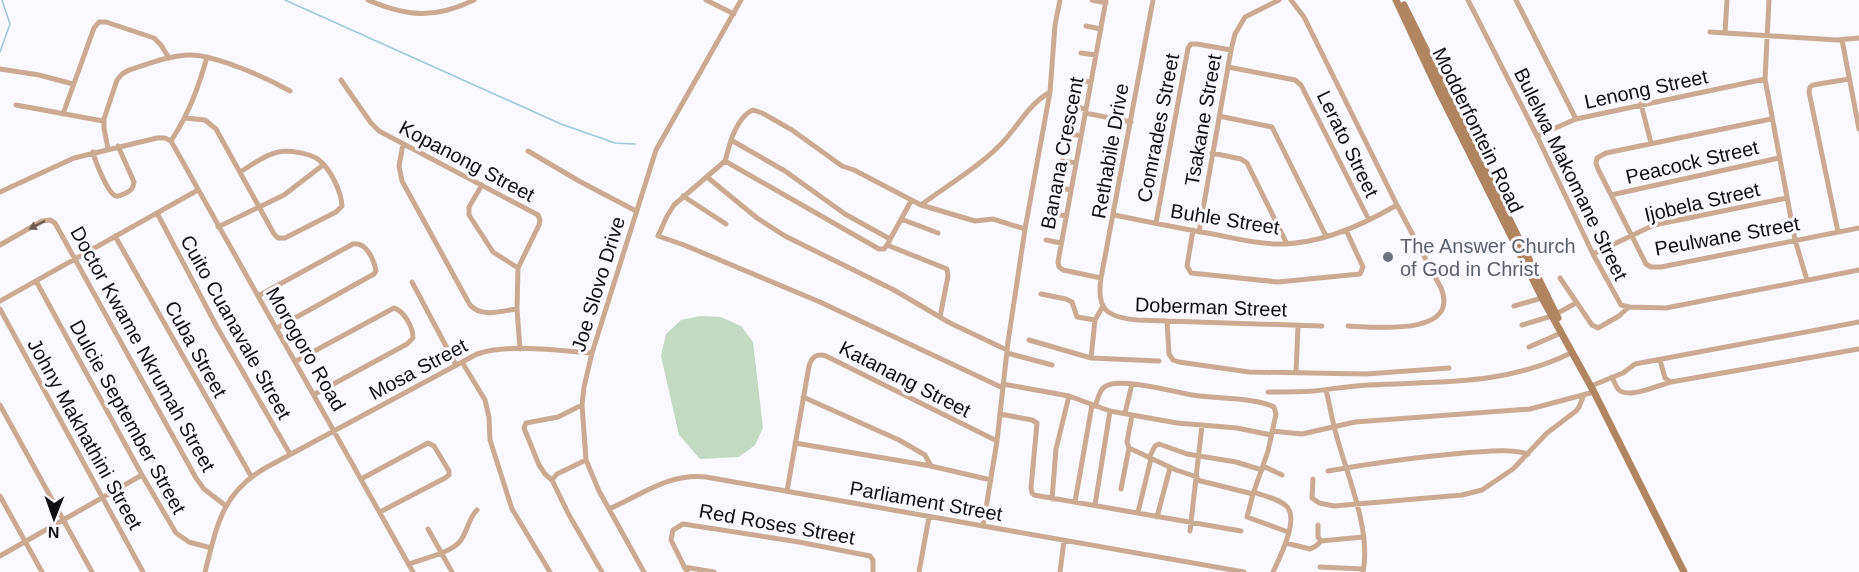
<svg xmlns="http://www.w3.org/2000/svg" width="1859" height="572" font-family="Arial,sans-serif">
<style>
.green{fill:#c3d9c1}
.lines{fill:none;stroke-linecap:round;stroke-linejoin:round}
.stream{stroke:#9fc7dc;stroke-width:1.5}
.street{stroke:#caab92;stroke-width:5}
.secondary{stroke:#b1855f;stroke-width:7}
.oneway{fill:#6d5e52}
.worship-dot{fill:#6b7280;stroke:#f9f9ff;stroke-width:2}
.labels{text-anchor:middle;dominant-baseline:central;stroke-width:6;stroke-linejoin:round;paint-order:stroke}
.street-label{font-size:20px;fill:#101013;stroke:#f9f9ff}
.worship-label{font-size:20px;fill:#5b616d;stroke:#f9f9ff;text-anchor:start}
</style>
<rect width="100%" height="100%" fill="#f9f9ff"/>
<!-- green -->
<path class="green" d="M700,316L721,317L741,326L753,342L763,428L755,445L739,457L700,459L679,435L661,356L666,334L681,320Z"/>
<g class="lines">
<!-- stream -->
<path class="stream" d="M285,0L561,124L615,143L635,144
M0,52L10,24L2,0"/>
<!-- street -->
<path class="street" d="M368,0C407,17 435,19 474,0
M706,0L734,14
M1092,0L1106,3
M1153,0L1101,278C1096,310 1107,317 1137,320L1322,326
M1291,0L1304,17L1397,205L1441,288C1461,337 1373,327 1348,326
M1468,0L1537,136L1593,254L1621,305L1629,307L1666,308L1859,270
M1516,0L1576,119
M1769,0L1765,79L1795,240L1807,280
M1247,16L1279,0
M1086,26L1101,29
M1710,32L1836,40L1859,38
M1725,33L1727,0
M1842,40L1859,129
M1081,53L1096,55
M1228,67L1295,80L1301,85L1369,220
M0,69L39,75L73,84
M341,80L371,123L379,131L538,215L540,220L539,225L518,268L517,309L520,349
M1075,80L1091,82
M1641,104L1651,143
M16,105L103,121
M1071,106L1086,109
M1085,113L1131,122
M63,114L94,28L99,22H106L154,38L161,45L169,58
M1219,116L1272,127L1326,236
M185,118L205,120L216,129L274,234L278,238H285L336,212L342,206C341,191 331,170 319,160C310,153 289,150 278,152C264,155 252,165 240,172
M1771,119L1606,153L1597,158L1596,163L1598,169L1646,264L1651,267H1661L1859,228
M1067,133L1081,136
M1537,136L1576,119L1765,79
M731,140L725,161L674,205L667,216L658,236L684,245L820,302L1003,388
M171,141L413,572
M171,141C189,113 198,89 207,57
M403,144L399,166L402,181L470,305C482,318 500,311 517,309
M108,149L104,128V119L117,80L122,74L129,70C148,64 168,56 188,55C214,54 267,78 290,91
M528,151L579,181L636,211
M93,152C95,161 108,194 116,196C119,197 123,194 126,193C132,190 133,188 134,182L118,146
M1212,153L1241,159L1247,163L1287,244
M725,161L879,249H884L887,245
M1062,161L1076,163
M707,177L757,218L785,236L894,290L950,323L1007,350
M482,185L469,207V215L493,252L518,268
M1056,187L1071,190
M0,192L74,158L157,138H165L171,141
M1611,195L1779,158
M683,196L726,224
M911,201L887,245L947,269L948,276L940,317
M921,205L975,221L993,219L1025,229
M157,213L217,327L290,454
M1051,213L1066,216
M1114,215C1149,222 1183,229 1218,235C1237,239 1257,244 1277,244C1319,245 1361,226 1397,205
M901,219L938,233
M1156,223L1188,48L1191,44H1197L1231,50
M218,227L284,195L323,165
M1193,230L1187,266L1191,273L1278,282L1360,274L1363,267L1346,230
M1199,232L1231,50L1235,34L1245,17
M1838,232L1809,92L1810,87L1813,85L1849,79
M115,236L251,476
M890,239L845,214L785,171L731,140C735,129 741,115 753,110L762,113L792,130L842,166L854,170L921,205C948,185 979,167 1002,143C1019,125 1028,105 1050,92
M1046,240L1061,243
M0,245L42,221L50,220L55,223L196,478L204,489L226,506
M1593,254L1654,225L1787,198
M1101,278L1063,270L1059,267L1058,262L1106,0
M1560,278L1592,325L1598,328L1619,316L1629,307
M36,281L142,475L176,533L189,542L211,548
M412,282L456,365
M1041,294L1066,299L1072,302L1077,317L1095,320
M258,296L353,244C366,242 374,259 376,271L374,274L277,328
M0,301L198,190
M1514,306L1542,298
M0,309L143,572
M1556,314L1576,303
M1167,321L1169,354L1173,360L1179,362L1249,372L1366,374L1449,368
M1522,325L1552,316
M1029,340L1091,358L1159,361
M1529,347L1561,333
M1007,353L1052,365
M1091,358L1095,320L1103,306
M1660,360L1665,378L1671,382L1859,349
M296,361L394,308C404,311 413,327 413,338L407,344L315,394
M462,362L485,400L489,417L490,440L512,509L550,572
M1296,373L1298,326
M1612,377C1614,381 1616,387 1619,390C1629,399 1659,385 1671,382
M1003,384L1069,396L1110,411L1177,423L1237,428L1271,435
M1591,386L1623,373L1635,364L1859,322
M1326,390C1329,402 1331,414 1334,426C1344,469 1372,528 1363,572
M1268,392C1283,392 1299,392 1314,391C1332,389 1350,386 1369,385C1442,381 1503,386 1571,353
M803,397L899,440L925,455L931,466
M0,405L92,572
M582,405L558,417L526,423L524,428L539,465L545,474L552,480L569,515L602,572
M1095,406C1098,400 1099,389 1106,386C1120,377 1175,392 1192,395C1216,399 1254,397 1274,407L1276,414L1268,451L1253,494L1247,517L1288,532
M1125,413L1132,384
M1000,414L1032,420L1037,423L1031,488L1032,493L1034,495L1241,531
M1272,431L1302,434L1355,422L1530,409L1594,392
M795,443L931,466L991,480
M1129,448L1176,470L1197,477
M1149,458L1155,446L1159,444L1187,454L1236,462L1262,470
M1263,466L1282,475
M1328,471C1373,463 1418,457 1463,453C1484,452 1508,448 1528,454
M361,479L428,443L434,446L449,471V475L445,478L380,512
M1313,479L1312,498L1319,503L1334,506L1462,495L1482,490L1513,469L1547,433L1576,411L1579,407L1583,397
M552,480L557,474L586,460
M1197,480L1253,494
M1121,489L1129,448L1127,442L1132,415
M787,491L809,366C812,357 816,353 826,356L997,441
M1254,492C1263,496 1277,498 1285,505C1301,516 1280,557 1273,572
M0,496L42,572
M1052,499L1056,449L1069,396
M1075,502L1092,405
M1095,505L1110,411
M609,509C642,495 668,473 706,477L1244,572
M1138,512L1151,459
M1157,517L1170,468
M1318,525V537L1321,541
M983,526L997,441L1008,342L1025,229L1050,92L1055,25L1060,0
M428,529L452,572
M1190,531L1202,425
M1286,543L1310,549L1316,546L1321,541L1363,537
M0,556L142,475
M409,564C422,559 454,552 461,540C468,530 468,519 477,510
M684,567L714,572
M1320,567L1363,569
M205,572C217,525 222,492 267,467L477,354C511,343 557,351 592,353
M644,572L599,491L586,460L582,405L584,387L592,353L656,150L741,0
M687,572L671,540L673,530L683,524L799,542L870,556L873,560V572
M919,572L929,517
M1060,572L1064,541"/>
<!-- secondary -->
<path class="secondary" d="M1396,0L1438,90L1542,298L1594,392L1684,572
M1404,5L1558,318"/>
</g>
<!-- one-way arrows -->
<defs><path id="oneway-solid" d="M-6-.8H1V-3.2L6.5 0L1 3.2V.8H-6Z" transform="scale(1.5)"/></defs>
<use class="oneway" href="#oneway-solid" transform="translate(37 225) rotate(153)"/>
<!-- markers -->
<circle class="worship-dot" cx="1388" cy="257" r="6"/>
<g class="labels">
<!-- street labels -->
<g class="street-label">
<text transform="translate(1646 89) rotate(-12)">Lenong Street</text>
<text transform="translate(1203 120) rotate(-80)">Tsakane Street</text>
<text transform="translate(1158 128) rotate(-79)">Comrades Street</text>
<text transform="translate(1478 130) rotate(64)">Modderfontein Road</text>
<text transform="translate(1348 144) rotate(64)">Lerato Street</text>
<text transform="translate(1110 151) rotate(-80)">Rethabile Drive</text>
<text transform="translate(1062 153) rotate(-79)">Banana Crescent</text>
<text transform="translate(467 161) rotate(28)">Kopanong Street</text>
<text transform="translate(1692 162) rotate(-13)">Peacock Street</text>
<text transform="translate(1571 174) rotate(64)">Bulelwa Makomane Street</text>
<text transform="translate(1702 202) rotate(-13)">Ijobela Street</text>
<text transform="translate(1225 219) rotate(9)">Buhle Street</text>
<text transform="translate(1727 236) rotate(-10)">Peulwane Street</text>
<text transform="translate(598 284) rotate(-73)">Joe Slovo Drive</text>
<text transform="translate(1211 307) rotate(2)">Doberman Street</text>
<text transform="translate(236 327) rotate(61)">Cuito Cuanavale Street</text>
<text transform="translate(143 349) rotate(61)">Doctor Kwame Nkrumah Street</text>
<text transform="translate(196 349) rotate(61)">Cuba Street</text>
<text transform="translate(306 349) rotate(60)">Morogoro Road</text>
<text transform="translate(418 369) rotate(-28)">Mosa Street</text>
<text transform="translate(905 379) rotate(27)">Katanang Street</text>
<text transform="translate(128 417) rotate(61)">Dulcie September Street</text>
<text transform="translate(85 434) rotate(61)">Johny Makhathini Street</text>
<text transform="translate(926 501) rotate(10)">Parliament Street</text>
<text transform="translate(777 524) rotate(10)">Red Roses Street</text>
</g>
<!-- worship labels -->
<g class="worship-label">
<text x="1400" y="246">The Answer Church<tspan x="1400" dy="23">of God in Christ</tspan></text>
</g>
</g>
<!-- north arrow -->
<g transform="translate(54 518) rotate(181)" stroke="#f9f9ff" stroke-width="4.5" paint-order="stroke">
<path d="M0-4.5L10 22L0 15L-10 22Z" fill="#101013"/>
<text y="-9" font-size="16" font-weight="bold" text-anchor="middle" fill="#101013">N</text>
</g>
</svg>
